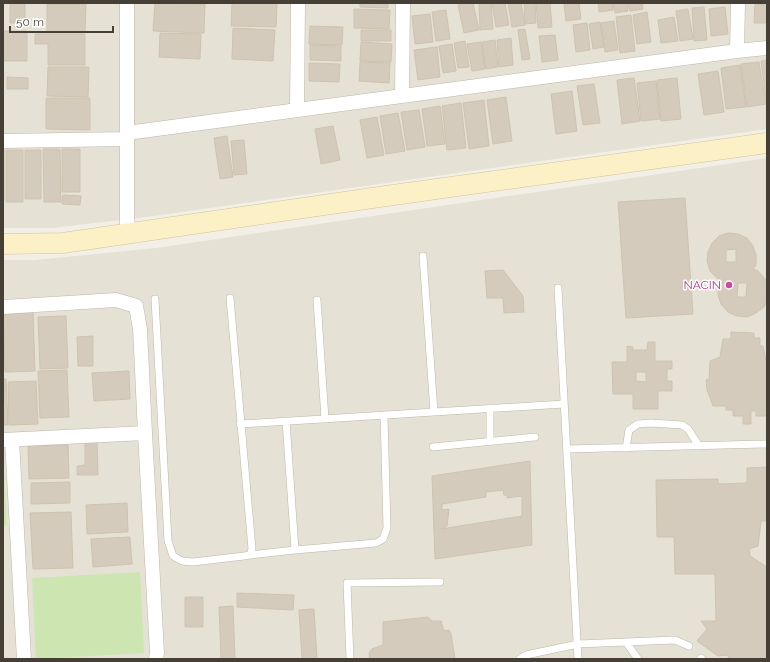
<svg xmlns="http://www.w3.org/2000/svg" width="770" height="662" font-family="Raleway,sans-serif">
<style>
.residential{fill:#e6e1d5}
.green{fill:#cde6b1}
.building{fill:#d4cbbc;stroke:#cec3b0;fill-rule:evenodd}
.lines{fill:none;stroke-linecap:round;stroke-linejoin:round}
.lane-casing{stroke:#beb7a9;stroke-width:8}
.street-casing{stroke:#beb7a9;stroke-width:15}
.secondary-casing{stroke:#d1c398;stroke-width:21}
.lane{stroke:#fff;stroke-width:7}
.street{stroke:#fff;stroke-width:14}
.secondary{stroke:#fcf0c7;stroke-width:20}
.hotel-dot{fill:#d1479c;stroke:#fff;stroke-width:1.5}
.labels{text-anchor:middle;dominant-baseline:central;stroke-width:3;stroke-linejoin:round;paint-order:stroke}
.hotel-label{font-size:12px;fill:#b23c85;stroke:#fff;text-anchor:end}
</style>
<rect width="100%" height="100%" fill="#f3efe7"/>
<!-- residential -->
<path class="residential" d="M3,3H767V129L154,216L53,228H3Z
M767,158V659H3V260H35L156,248Z"/>
<!-- green -->
<path class="green" d="M3,454L7,525L3,526Z
M140,572L144,653L36,659L32,578Z"/>
<!-- building -->
<path class="building" d="M10,3H25V23H10Z
M155,3L205,4L204,33L153,31Z
M232,3H277L276,27L231,26Z
M360,3H388V8L360,7Z
M466,3H473L479,30L464,33L458,5Z
M479,3H491L493,29L480,30Z
M492,3H505L509,25L496,27Z
M508,3H521L525,25L512,27Z
M524,3H535L536,23L525,24Z
M536,3H550L552,27L538,28Z
M564,3H579L581,19L566,21Z
M598,3H612L613,10L599,12Z
M613,3H627L628,11L615,13Z
M628,3H642L643,9L630,11Z
M47,4H86L85,32H47Z
M755,4L767,5V23H754Z
M704,7L707,40L694,41L692,8Z
M725,7L728,34L711,36L709,9Z
M354,9L390,10L389,29L354,28Z
M688,9L693,39L680,41L676,11Z
M446,10L450,39L436,41L432,12Z
M647,12L651,42L637,44L633,15Z
M430,14L433,42L415,44L412,16Z
M631,15L635,51L620,53L616,17Z
M674,17L678,41L661,43L658,20Z
M614,21L618,50L605,52L601,23Z
M600,22L604,47L593,49L589,24Z
M587,23L590,50L576,52L573,25Z
M310,26L343,27L342,45L309,44Z
M233,28L275,30L273,61L232,59Z
M525,29L530,59L522,60L518,30Z
M361,30H391V41H361Z
M3,31H27V61H3Z
M160,33L201,34L200,59L159,57Z
M35,34H85V65H48V44H35Z
M555,35L558,60L542,62L539,36Z
M511,38L513,65L499,67L497,40Z
M495,40L498,67L486,69L482,42Z
M465,41L469,67L458,68L454,43Z
M361,42L392,44L391,62L360,61Z
M481,42L485,69L472,71L467,44Z
M452,44L456,71L443,73L439,46Z
M310,45L341,46V61L310,60Z
M437,47L440,77L418,80L414,50Z
M767,60V104L761,61Z
M360,62L390,63L389,83L359,81Z
M759,62L766,104L747,107L741,64Z
M309,63L340,64L339,82L309,81Z
M740,65L746,107L726,109L721,68Z
M48,67H89L88,97L47,96Z
M718,71L724,112L704,115L698,74Z
M7,77L28,78V89H7Z
M634,78L640,121L622,124L617,80Z
M677,78L681,119L661,121L657,80Z
M656,81L660,119L641,121L637,83Z
M594,84L600,123L583,125L577,86Z
M572,91L577,131L556,134L551,94Z
M506,97L512,141L493,144L487,100Z
M46,98H90V130L46,129Z
M484,100L489,146L469,149L463,103Z
M461,103L466,148L447,150L442,106Z
M440,106L445,144L427,146L422,109Z
M419,110L425,147L407,150L401,112Z
M398,113L405,151L386,154L380,116Z
M377,117L384,155L367,158L360,120Z
M333,126L340,160L321,164L315,129Z
M227,136L233,177L220,179L214,138Z
M244,140L247,174L234,175L231,141Z
M43,149H60L61,202H44Z
M62,149H80V192H62Z
M3,150H4V201H3Z
M6,150H23V202H6Z
M25,150H41V199H25Z
M63,195L81,196L80,205L62,204Z
M685,198L693,314L626,318L618,202Z
M728,233L738,234L747,238L753,246L756,255V265L753,269L758,271L765,279L767,284V299L764,307L756,313L747,317L737,316L728,312L721,304L718,295L719,285L721,280L717,278L710,271L707,261L708,252L712,243L719,236ZM736,249V262H726V250ZM738,283H747L746,297H737Z
M503,270L523,296L524,312L504,313L503,298H487L485,271Z
M33,312L35,371L5,372L3,313Z
M66,316L68,368L40,369L38,317Z
M731,332L754,333V338H760V346H763L767,365V416H756V411H751V424H743V416H733V410H726V406H713L707,390L706,380L709,379L710,361L720,357L723,339H731Z
M93,336V366H78L77,337Z
M648,342H655V361H672V369H667V381H672V391H658V409H633V394H613L612,362H627V346L633,347V350H647ZM636,372H646V382L636,381Z
M67,370L69,417L40,418L38,371Z
M129,371L130,399L94,401L92,373Z
M3,379H6L8,425H3Z
M36,381L38,424L9,425L8,382Z
M97,441L98,475H77V466L85,465V442Z
M68,445L69,478L29,479L28,446Z
M530,461L532,545L435,559L432,476ZM503,490L504,495H507V498L522,496V516L441,529L447,526L449,509L442,510V504L486,497V492Z
M767,467V521H761L758,546L749,549L750,556L767,567V659H729L728,655L718,656L697,641L707,629L701,621H716L715,574H675L674,537H657L656,480L718,479V484L747,483V468Z
M70,482V503L31,504V483Z
M127,503L128,532L87,534L86,505Z
M71,512L73,568L33,569L30,513Z
M130,537L132,564L93,567L91,539Z
M237,593L294,595L293,610L237,607Z
M185,597H203V627H185Z
M233,606L235,659H221L219,607Z
M314,609L317,659H302L299,610Z
M428,617L432,621H441L444,631L449,630L451,634L455,659H370L369,653L372,649L383,645V622Z"/>
<g class="lines">
<defs>
<path id="lane" d="M423,256L434,412
M558,288L578,659
M155,299L168,541L173,556L182,561L193,562L244,556L250,555L252,549L230,298
M317,300L325,419
M286,421L295,550L376,543L383,539L387,528L384,415
M240,424L564,404
M490,441V408
M433,447L535,437
M626,448L629,430L638,424L651,423L682,425L688,429L699,446
M567,449L767,444
M250,555L295,550
M626,642L638,659
M701,658L702,659
M350,659L347,583L440,582
M520,659L526,655L578,644L675,640L689,646"/>
<path id="street" d="M737,51L738,3
M402,96L403,3
M297,110L298,3
M127,133L737,51L767,48
M3,141L127,139
M127,234V3
M3,307L116,300L136,306L140,329L145,433L157,653L156,659
M3,440L145,433
M12,440L24,659"/>
<path id="secondary" d="M3,244L63,243L386,196L767,143"/>
</defs>
<!-- lane casing -->
<use href="#lane" class="lane-casing"/>
<!-- street casing -->
<use href="#street" class="street-casing"/>
<!-- secondary casing -->
<use href="#secondary" class="secondary-casing"/>
<!-- lane -->
<use href="#lane" class="lane"/>
<!-- street -->
<use href="#street" class="street"/>
<!-- secondary -->
<use href="#secondary" class="secondary"/>
</g>
<!-- markers -->
<circle class="hotel-dot" cx="729" cy="285" r="4"/>
<g class="labels">
<!-- hotel labels -->
<g class="hotel-label">
<text x="721" y="285">NACIN</text>
</g>
</g>
<!-- border -->
<rect width="770" height="662" fill="none" stroke="#453f36" stroke-width="8"/>
<!-- scale -->
<path d="M10 26v6h103v-6" fill="none" stroke="#453f36" stroke-width="2"/>
<text x="16" y="26" font-size="12" fill="#453f36" stroke="#ffffff" stroke-width="3" paint-order="stroke">50 m</text>
</svg>
